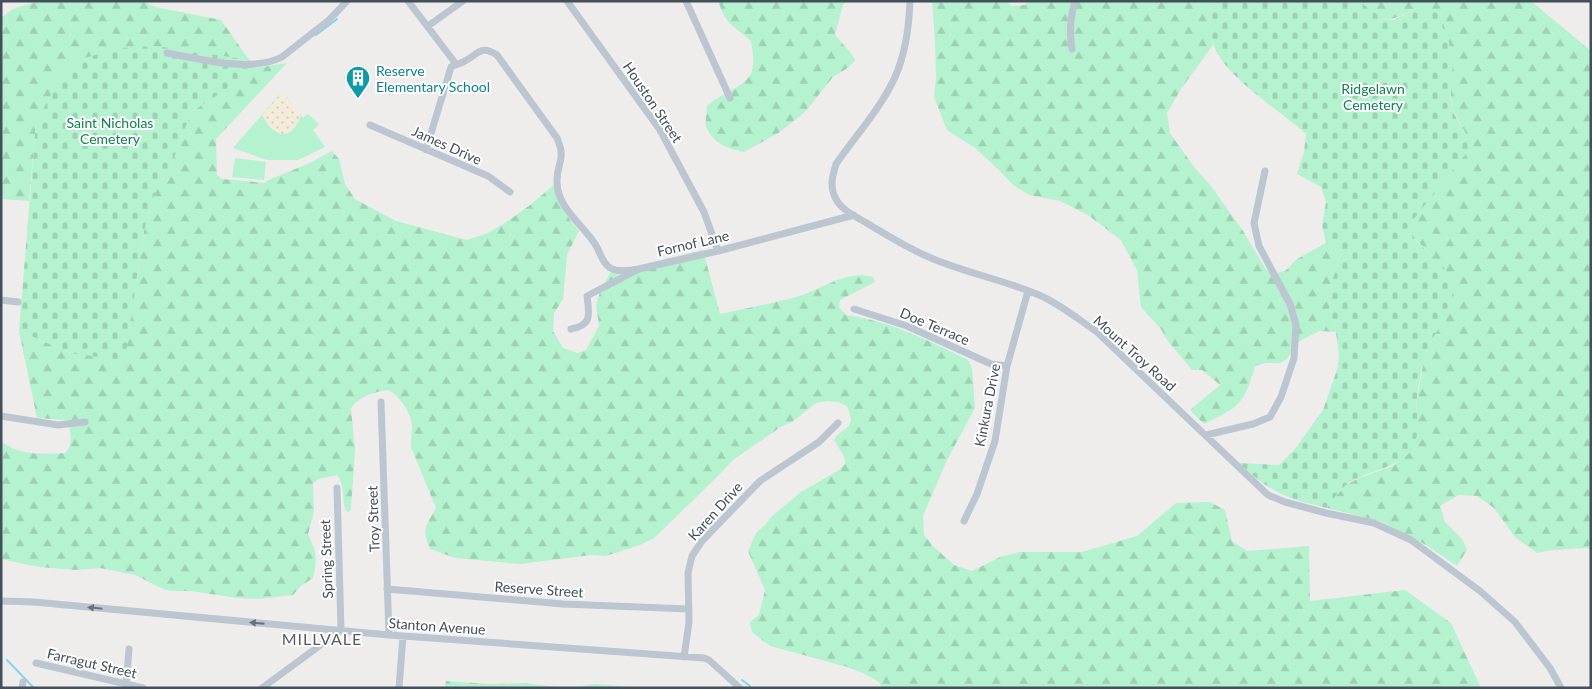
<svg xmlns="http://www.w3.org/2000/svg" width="1592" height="689" font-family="Lato,sans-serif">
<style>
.green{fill:#b5f2cf}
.forest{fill:url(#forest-firs)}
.sand{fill:url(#sand-dots)}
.cemetery{fill:url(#cemetery-stones)}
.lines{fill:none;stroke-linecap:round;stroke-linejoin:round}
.stream{stroke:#7fd6f3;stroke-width:2}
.minor{stroke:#bbc6d0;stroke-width:7}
.oneway{fill:#67737e}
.labels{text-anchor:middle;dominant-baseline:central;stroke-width:4;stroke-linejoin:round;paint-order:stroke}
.culture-label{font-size:14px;fill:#0d838f;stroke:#fff;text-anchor:start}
.park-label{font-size:14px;fill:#0f824d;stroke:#fff}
.street-label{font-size:14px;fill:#434f5b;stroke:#fff}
.quarter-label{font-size:16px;letter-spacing:1px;fill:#585c62;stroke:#fff}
</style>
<defs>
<pattern id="forest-firs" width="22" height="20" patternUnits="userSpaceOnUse" patternTransform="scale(1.25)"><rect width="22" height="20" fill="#b5f2cf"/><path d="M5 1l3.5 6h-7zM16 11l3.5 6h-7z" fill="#9dd1b4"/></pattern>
<pattern id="sand-dots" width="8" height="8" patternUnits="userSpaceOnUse" patternTransform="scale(1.25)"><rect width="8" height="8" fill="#f3ecdb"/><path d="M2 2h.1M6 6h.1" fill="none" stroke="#d2ccbe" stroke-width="1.8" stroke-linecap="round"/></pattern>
<pattern id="cemetery-stones" width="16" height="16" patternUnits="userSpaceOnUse" patternTransform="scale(1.25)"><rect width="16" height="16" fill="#b5f2cf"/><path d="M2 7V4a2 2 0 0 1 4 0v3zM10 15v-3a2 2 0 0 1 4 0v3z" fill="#9dd1b4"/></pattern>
</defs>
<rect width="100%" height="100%" fill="#efecec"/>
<!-- green -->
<path class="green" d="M280,94H284L303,118L308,114L319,124L313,130L325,147L298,160H267L233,148Z
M235,158L266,162L264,180L232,177Z"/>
<!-- forest -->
<path class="forest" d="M41,1H142L156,7L221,20L255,68L287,63L216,139L217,175L222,179L266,183V181L310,163L332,151L339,159L345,184L355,199L396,221L467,240L488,233L508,221L530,205L554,185C557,204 567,216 579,231L567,255L563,299L554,313L553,331L563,348L578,353L586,350L599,326L596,305L601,289L611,272L703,250L720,314C745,308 771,304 796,297C821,290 847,269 873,277L875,282L840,300L839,307L846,315C891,321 929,341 968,360L972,368L975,408L947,460L923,516L924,535L933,546L954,565L972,571L1000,557L1020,552H1082L1137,536L1176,503L1210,502L1225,510L1232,541L1247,551L1309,546L1310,601L1405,590L1451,623L1481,688H882L879,682L863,673L844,666L770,646L753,633L750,626V622L759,615L765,590L748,551L756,533L765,525L770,518L801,492L839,470L845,464V460L842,453L834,440L836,436L849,426L851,419L848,408L845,405L838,402L827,401L816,403L792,422L782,426L733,460L716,478L654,538L640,545L606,556L591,555L520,564L455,558L430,549C421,529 426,526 436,508L411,447C411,440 412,433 412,426C412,413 399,395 388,390C377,391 355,398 351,409L355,449L351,509L349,512L346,511C341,499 346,486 337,475L319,479L313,483L314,512L308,534C316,552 318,558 313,578L301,586L293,595L259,599L237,598L191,591H171L163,589L135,575L100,568L76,570L39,567L1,559V441C19,456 43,454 65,453C74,445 70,431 68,420L37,418L19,331L71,353L136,282L144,231L153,197L174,158L191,112L252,73L36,123L29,201L1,199V19C10,7 27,5 41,1Z
M718,1H847L843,5L835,34C841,44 850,49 855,60L849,67L833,77L805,112L780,132L744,152C728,149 712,143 706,126C705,121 707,112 707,106C721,92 752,87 753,65C754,57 752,48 751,41L729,23L722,12Z
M932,1H1005L1012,6L1025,5L1027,1H1216C1207,14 1212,31 1213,45L1181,89L1167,113L1170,133L1194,167L1211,186L1243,231L1265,268L1271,274L1285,271L1297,259L1326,243L1341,255L1332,281L1329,306L1336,332L1319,331L1298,342L1287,359L1280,363H1266L1255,366C1244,405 1239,407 1204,424L1190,410L1220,385L1202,370H1192L1167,340L1161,329L1141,307L1137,270L1121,240L1088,215L1060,201L1029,195L1013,185L998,169L975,148L947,130L934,97L936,79L935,41Z
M1359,1H1531L1591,51V550L1586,548L1552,550L1537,553L1515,537L1494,508L1477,496L1459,495L1440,506L1445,522L1462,539L1467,550L1457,566L1426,545L1380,521L1327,508L1333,499L1346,485L1359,478L1393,466L1409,453L1416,437L1417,399L1425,354L1434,336L1436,259L1414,238L1409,225L1422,208L1466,134L1452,108L1450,87L1452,66L1450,54L1414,9C1386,24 1383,23 1359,1Z
M446,681L490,684L523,683L568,688L595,684L644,688H445Z"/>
<!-- sand -->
<path class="sand" d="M280,94H284L301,115C291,143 274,138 262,115Z"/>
<!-- cemetery -->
<path class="cemetery" d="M1216,1H1359L1383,19L1394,20L1414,9L1435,11C1447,24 1451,48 1452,65C1453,80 1448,94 1452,108C1456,123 1472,134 1469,150L1409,225C1411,230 1412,235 1415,239C1428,254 1449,265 1452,286C1456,314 1432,331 1425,356C1421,369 1419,383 1417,397C1415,415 1423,441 1407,455C1389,471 1365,471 1346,485C1339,491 1332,500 1327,508C1286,498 1271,493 1239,463L1279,465L1295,449L1323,410L1337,370L1339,356L1336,332L1329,306L1332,281L1341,255L1326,243L1322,226L1326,202L1321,187L1297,174L1304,152L1306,134C1281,111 1225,77 1214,46C1212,41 1212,33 1211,27C1210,18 1211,9 1216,1Z
M156,46L243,59L252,73L191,112L174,158L153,197L144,231L136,282L125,361L71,353L19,331L36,123L60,77L81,59L120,48Z"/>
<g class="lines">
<!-- stream -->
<path class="stream" d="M316,35L337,19
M7,660L34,688
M742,680L750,686"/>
<!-- minor -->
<path class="minor" d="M408,1L456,64
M567,1L660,130L704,212L718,251
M686,1L730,98
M910,1C909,27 906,53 895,77C883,105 854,138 836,164C832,177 829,188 837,201C844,212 859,218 870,225C890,237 909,249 931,258C966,273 1004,280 1039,295C1060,304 1078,319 1097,332L1268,495L1285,502L1326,513L1374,523L1411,540L1480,591L1515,622L1550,668L1561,688
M428,26L463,1
M1072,49C1069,32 1070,18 1075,1
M167,53C201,59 251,73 282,57L329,20L347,1
M370,125L488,176L510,192
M426,150L451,67C455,65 459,64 463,62C478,55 479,44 497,55L557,138C567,161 556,163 557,183C558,208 582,224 595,244C600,251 601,261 609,267C617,273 629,270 639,269
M1,300L18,302
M854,309L907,326L991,364L1007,366
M571,329C593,325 589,314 587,296L639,269L718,251L854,215
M381,402L389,635
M1,416L58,425L85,422
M1206,435L1253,424L1270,417L1281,397L1294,358L1296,325L1290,304L1259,246L1254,223L1265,171
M337,488L341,630
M964,521L977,494L995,441L1007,366L1028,291
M387,589L563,604L689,609
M1,601L34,602L389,635L704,658L709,660L740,688
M684,657L689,622L688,573L692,556L702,541L760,481L819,442L838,423
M36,663L143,688
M126,686L129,649
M22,688L23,682
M262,688L341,630
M399,688L403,636"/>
</g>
<!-- one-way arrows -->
<defs><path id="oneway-solid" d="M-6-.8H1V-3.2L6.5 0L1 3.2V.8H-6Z" transform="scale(1.25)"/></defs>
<g class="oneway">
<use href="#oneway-solid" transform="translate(95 608) rotate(-174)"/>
<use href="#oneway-solid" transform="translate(257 623) rotate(-175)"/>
</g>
<!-- icons -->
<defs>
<symbol id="building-pin" viewBox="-11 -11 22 30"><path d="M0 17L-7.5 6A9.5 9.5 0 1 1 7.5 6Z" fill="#0f9aa8" stroke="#fff"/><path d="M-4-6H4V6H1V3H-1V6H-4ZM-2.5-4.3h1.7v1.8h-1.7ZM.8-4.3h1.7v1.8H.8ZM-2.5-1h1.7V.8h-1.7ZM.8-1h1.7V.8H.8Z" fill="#fff"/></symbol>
</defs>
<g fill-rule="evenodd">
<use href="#building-pin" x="344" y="64" width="28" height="38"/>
</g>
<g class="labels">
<!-- culture labels -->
<g class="culture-label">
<text x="376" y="70">Reserve<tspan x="376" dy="16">Elementary School</tspan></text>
</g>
<!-- park labels -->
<g class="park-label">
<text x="1373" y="88">Ridgelawn<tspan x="1373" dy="16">Cemetery</tspan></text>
<text x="110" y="122">Saint Nicholas<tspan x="110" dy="16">Cemetery</tspan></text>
</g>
<!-- street labels -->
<g class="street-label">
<text transform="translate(653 102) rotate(56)">Houston Street</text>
<text transform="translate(447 145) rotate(24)">James Drive</text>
<text transform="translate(693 243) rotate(-13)">Fornof Lane</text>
<text transform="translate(935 326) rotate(23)">Doe Terrace</text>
<text transform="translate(1135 353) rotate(42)">Mount Troy Road</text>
<text transform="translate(987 405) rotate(-79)">Kinkura Drive</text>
<text transform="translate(715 511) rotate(-48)">Karen Drive</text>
<text transform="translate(373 519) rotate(-92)">Troy Street</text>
<text transform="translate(326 559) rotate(-92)">Spring Street</text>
<text transform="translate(539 589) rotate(4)">Reserve Street</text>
<text transform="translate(437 626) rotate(4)">Stanton Avenue</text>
<text transform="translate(92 663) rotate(13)">Farragut Street</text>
</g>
<!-- quarter labels -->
<g class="quarter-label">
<text x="322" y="638">MILLVALE</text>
</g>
</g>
<!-- border -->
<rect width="1592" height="689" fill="none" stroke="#434f5b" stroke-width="5"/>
</svg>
